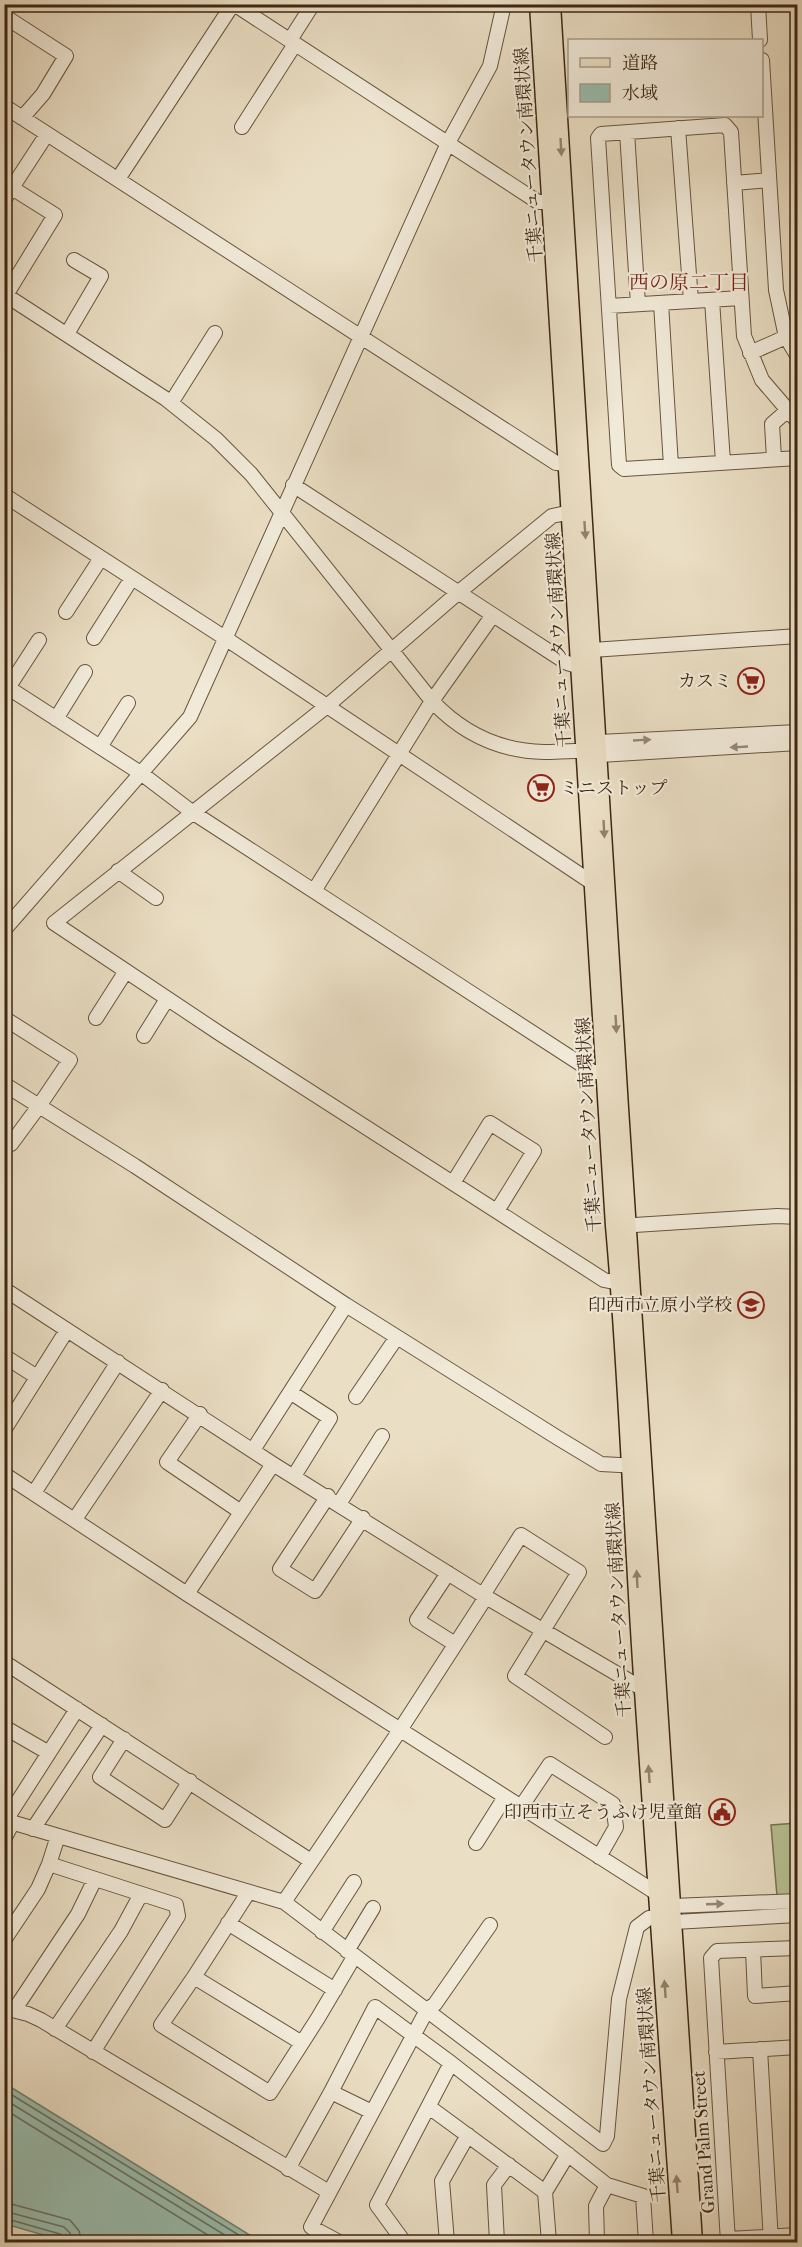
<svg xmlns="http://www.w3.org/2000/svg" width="802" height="2247" font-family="'IM FELL French Canon','Noto Serif JP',serif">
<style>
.green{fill:#b7c194;stroke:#7a7453;stroke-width:1.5}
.water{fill:#99bdae;stroke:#748170;stroke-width:1.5}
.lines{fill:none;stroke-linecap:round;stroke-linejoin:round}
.shore{stroke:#6b7260;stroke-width:1.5}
.minor-casing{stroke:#68553e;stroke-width:16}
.major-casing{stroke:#3d2712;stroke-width:19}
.minor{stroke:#f1ead9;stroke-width:14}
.major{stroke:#eadec4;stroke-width:16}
.oneway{fill:#94826b}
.oneway2{fill:#978876}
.labels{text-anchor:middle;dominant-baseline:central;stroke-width:4.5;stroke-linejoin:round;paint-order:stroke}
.street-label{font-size:18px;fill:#3d2712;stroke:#f1ead9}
.poi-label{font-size:18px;fill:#3d2712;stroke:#f1ead9;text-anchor:end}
.neighbourhood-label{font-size:20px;fill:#7a1f14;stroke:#f1ead9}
</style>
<rect width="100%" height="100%" fill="#eadec4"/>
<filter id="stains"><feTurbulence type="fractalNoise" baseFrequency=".00333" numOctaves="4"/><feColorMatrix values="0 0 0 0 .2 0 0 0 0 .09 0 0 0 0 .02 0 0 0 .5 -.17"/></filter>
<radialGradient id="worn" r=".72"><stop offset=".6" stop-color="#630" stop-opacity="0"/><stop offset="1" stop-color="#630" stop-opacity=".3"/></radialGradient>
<!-- green -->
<path class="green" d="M797,1823V1895L777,1896L771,1825Z"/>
<!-- water -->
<path class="water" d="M4,2083L256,2239L258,2242H68L5,2224Z"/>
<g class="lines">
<!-- shore -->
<path class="shore" d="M4,2090L250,2242
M4,2099L236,2242
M4,2109L219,2242
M4,2202L70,2220L79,2231L82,2242
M4,2211L64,2227L70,2233L73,2242
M4,2218L60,2234L64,2237L65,2242"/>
<defs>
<path id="minor" d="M234,4L538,202H551
M758,4L760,40
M4,16L66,56L43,94L22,118
M290,40L313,4
M762,60L776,290L786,337L798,357
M4,106L556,463L568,464
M242,127L295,44
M678,128L691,301
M627,132L638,304
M118,179L233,4
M734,183L769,180
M4,200L47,134
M4,294L166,399L216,439L251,474L432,701C463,734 499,751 544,752C564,752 581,748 600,755L798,743
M6,295L55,215L12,188
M712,300L723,462
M661,303L671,466
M609,306L741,298
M67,334L101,276L74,260
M750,353L786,337
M171,403L215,333
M798,422L762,380L744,336L731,132L725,125L601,134L598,138L619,465L624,469L798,458
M774,459L772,424L788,410
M293,485L567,663L581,667
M4,495L225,638L588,880H594
M571,512L552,516L459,592L327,706L54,923L219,1033L604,1280L619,1283
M66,612L101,558
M94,638L132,578
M592,650L798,636
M4,685L142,774L192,812L593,1072H605
M8,688L39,640
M56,719L85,672
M100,747L128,703
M590,747L599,742L798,732
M118,871L156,898
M314,891L432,701L493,615
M4,930L190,717L448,143L490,66L504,4
M4,1018L70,1060L39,1106L11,1144L4,1145
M96,1018L126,971
M144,1036L167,999
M4,1084L135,1166L346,1305L558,1438L601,1464L638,1466
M453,1183L490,1123L534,1151L497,1211
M619,1226L777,1216L798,1217
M4,1289L273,1464L486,1597L643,1689
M4,1356L37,1377
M290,1392L330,1418L294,1476
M356,1397L397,1337
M200,1414L167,1462L241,1512
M4,1430L67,1330
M253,1450L346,1305
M4,1474L187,1594L658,1894
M34,1493L118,1362
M328,1496L280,1569L315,1591L363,1518
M339,1504L382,1436
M75,1519L162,1390
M448,1573L417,1620L455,1644
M187,1594L273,1464
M483,1595L521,1535L579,1572L515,1676L605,1737
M4,1662L311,1861
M4,1727L49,1753
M124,1739L100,1777L165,1820L190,1781
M521,1807L550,1764L613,1804L616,1827L599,1857
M4,1820L284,1902L603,2144L607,2136L619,1999L637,1927L649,1918L660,1917L674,1922L798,1915
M6,1820L77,1709
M33,1829L102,1725
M4,1839L13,1822
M476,1843L505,1797
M49,1864L176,1905L178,1916L93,2052
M248,1893L194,1977L161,2025L270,2093L318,2018L354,1957
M284,1902L400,1730L486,1597
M664,1913L673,1906L798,1901
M228,1923L335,1990
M322,1932L354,1882
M4,1940L38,1889L49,1864L58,1836
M753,1950L755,1996L798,1993
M347,1951L373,1908
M194,1977L302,2043
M4,2008L28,2014L41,2020L329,2192
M15,2009L78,1914L95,1879
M55,2029L121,1931L141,1894
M760,2049L771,2242
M716,2052L798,2047
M331,2092L372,2112
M429,2107L545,2192
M288,2169L331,2092L375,2007L451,2063L607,2185L643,2196L646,2242
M728,2239L798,2235
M339,2242L311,2227L427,2010L435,2004L490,1925
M404,2242L377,2205L451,2063
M447,2242L442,2181L468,2135
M497,2242L494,2185L509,2165
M549,2242L545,2192L568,2154
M597,2242L596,2206L607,2185
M728,2242L711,1958L717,1951L798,1948"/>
<path id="major" d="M538,4L614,1226C628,1381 632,1536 643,1691C656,1875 669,2059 681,2242
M552,4L620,1108L694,2242"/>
</defs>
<!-- minor casing -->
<use href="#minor" class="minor-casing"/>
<!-- major casing -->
<use href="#major" class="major-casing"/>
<!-- minor -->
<use href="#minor" class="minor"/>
<!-- major -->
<use href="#major" class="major"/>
</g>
<!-- one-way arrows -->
<defs><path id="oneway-solid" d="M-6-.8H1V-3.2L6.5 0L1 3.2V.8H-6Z" transform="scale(1.5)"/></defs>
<g class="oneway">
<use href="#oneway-solid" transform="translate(561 147) rotate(87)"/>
<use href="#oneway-solid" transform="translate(585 530) rotate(86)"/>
<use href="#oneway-solid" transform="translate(604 829) rotate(87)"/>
<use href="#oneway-solid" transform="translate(616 1024) rotate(87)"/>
<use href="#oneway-solid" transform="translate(637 1579) rotate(-93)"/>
<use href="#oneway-solid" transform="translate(649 1774) rotate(-94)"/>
<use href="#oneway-solid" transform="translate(665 1989) rotate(-94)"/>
<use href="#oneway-solid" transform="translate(677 2184) rotate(-94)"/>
</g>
<g class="oneway2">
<use href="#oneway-solid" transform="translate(642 740) rotate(-3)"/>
<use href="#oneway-solid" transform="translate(739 747) rotate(177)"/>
<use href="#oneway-solid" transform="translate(715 1904) rotate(-2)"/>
</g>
<!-- icons -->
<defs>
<symbol id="supermarket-ring" viewBox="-11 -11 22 22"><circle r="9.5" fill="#f1ead9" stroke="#8f2418" stroke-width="1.5"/><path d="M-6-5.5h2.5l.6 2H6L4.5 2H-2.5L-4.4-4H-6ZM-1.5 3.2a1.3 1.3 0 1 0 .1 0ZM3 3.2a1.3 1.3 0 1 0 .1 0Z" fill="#8f2418"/></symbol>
<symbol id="school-ring" viewBox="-11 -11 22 22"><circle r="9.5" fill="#f1ead9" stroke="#8f2418" stroke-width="1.5"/><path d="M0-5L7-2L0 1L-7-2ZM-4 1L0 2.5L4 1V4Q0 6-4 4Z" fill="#8f2418"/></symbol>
<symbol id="civic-ring" viewBox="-11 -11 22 22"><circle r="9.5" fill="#f1ead9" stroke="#8f2418" stroke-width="1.5"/><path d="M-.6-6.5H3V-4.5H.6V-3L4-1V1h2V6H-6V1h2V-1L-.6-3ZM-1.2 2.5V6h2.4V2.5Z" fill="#8f2418"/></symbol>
</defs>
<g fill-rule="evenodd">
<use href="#supermarket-ring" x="736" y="666" width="30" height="30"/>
<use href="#supermarket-ring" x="526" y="773" width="30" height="30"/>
<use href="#school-ring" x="736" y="1290" width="30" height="30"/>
<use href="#civic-ring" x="707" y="1797" width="30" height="30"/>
</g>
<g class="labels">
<!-- street labels -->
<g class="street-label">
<text transform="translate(529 155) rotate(-94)">千葉ニュータウン南環状線</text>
<text transform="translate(559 640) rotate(-93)">千葉ニュータウン南環状線</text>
<text transform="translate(589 1125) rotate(-93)">千葉ニュータウン南環状線</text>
<text transform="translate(619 1610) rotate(-93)">千葉ニュータウン南環状線</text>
<text transform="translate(652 2095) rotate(-94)">千葉ニュータウン南環状線</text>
<text transform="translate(704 2142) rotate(-94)">Grand Palm Street</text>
</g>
<!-- poi labels -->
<g class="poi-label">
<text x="732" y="681">カスミ</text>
<text x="560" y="788" text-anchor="start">ミニストップ</text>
<text x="732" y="1305">印西市立原小学校</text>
<text x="702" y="1812">印西市立そうふけ児童館</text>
</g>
<!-- neighbourhood labels -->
<g class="neighbourhood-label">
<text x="689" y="282">西の原二丁目</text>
</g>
</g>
<!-- margin -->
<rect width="802" height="2247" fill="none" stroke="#eadec4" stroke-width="24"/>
<rect x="6" y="6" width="790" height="2235" fill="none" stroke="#3d2712" stroke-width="3"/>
<rect x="12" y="12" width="778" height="2223" fill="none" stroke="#3d2712" stroke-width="1.5"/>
<!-- legend -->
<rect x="568" y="39" width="195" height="78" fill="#f1ead9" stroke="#a99c89" stroke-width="1.5"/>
<rect x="580" y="58" width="30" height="9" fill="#eadec4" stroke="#a99c89" stroke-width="1.5"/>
<text x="622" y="69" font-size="18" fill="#3d2712">道路</text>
<rect x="580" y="84" width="30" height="18" fill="#99bdae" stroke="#a99c89" stroke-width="1.5"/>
<text x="622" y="99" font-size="18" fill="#3d2712">水域</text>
<rect width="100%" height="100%" filter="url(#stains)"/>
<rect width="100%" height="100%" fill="url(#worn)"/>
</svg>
